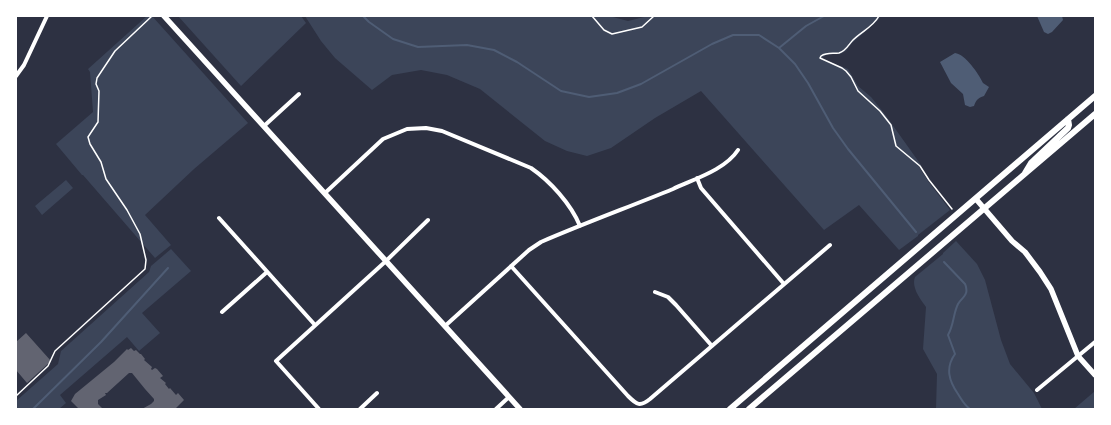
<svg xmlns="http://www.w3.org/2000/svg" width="1111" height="425" font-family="Mulish,sans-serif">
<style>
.green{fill:#3c4559}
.water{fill:#4f5d75}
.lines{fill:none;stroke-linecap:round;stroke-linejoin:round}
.stream{stroke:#4f5d75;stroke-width:2}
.building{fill:#626471}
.path{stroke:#fff;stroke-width:1.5}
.minor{stroke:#fff;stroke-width:4}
.tertiary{stroke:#fff;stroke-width:5.5}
.secondary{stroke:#fff;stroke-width:6}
</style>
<rect width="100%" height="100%" fill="#2d3142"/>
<!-- green -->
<path class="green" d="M147,16H152L248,123L194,169L145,215L171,245L155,258L83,175H82L56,144L93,112L90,72L88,69Z
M178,16H301L306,23L241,86Z
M305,16H609L628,21L648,16H881L877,21L851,44L846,51L840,54H828L823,57L822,59L848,69L858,86L871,97L884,113L921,165L919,167L928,181L950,210L918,235V236L899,250L859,205L824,230L701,91L655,118L611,148L587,156L567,151L545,141L480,89L447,75L421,70L392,75L372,90L335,58L321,41Z
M66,180L73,188L42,215L35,206Z
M956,241L977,264L985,280L1001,340L1010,364L1034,393L1042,409H936L937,374L923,349L926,307C920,299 911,287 915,277L943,254V253Z
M171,249L191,271L142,313L160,333L139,351L127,337L60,395L66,403L59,409H16V401L58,364L61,351L149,272L151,266Z
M1095,391V409H1074Z"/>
<!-- water -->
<path class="water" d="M1037,16H1062L1063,20L1052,32L1048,34L1044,32Z
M955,53C965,54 979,74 983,83L989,87L984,96C978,98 976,100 974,106L970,107L965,105L963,94L951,83L940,62Z"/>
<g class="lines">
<!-- stream -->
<path class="stream" d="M363,16L369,22L393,39L418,47L467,45L494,50L517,62L561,91L589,97L617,93L641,84L712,44L733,35H759L779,48L795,64L808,83L833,128L848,149L916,232
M779,48L806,26L824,16
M944,262L965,284C966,286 967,291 966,293C965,297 960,300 958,304C953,314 954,325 948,335L955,354C945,368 949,381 958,394C962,400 964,405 970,409
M33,409L101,342L168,268"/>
</g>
<!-- building -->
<path class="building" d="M26,333L51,361L27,383L16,370V342Z
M131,348L134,351L136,350L140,354H141L145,359L144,360L152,367L151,369L152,370L155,368L157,369L163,376L160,378L166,383L165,384L169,389L170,388L176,395L178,393L184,400L175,409H142L151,404L154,401V399L145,389L132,373H129L107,393H105L106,395L98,400V404L103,409H79L71,401L75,394L114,362L127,349L128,350Z"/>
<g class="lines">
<!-- path -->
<path class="path" d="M592,16L604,30L612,34L642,27L654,16
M879,16C873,27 862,31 853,40C849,44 846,51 839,53C833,54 827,52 821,56L820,58L842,68L846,71L851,77L858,91L880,111L891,125L896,146L920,166L929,180L952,209
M16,396L48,366L55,351L145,269L146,260L140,234L127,210L106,179L101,162L90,144L88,137L98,122L99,91L96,84L97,78L115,51L152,16"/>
<!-- minor -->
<path class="minor" d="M16,76L24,65L47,16
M264,126L299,94
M697,178L701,188L784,284
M325,193L383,139L407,129L426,128L442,131L531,168C550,181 571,204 580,226
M219,218L315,325
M511,266L628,396C637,405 640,407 650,399L830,245
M655,292L668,297L676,305L712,346
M222,312L267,272
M445,326L529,250L541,242C585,223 629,207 673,189C694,179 725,170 738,150
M1037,390L1095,342
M319,409L276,361L386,261L428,220
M360,409L377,393
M496,409L509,397"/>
<!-- tertiary -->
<path class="tertiary" d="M164,16L520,409
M976,199L1012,241L1025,252L1040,272L1051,289L1078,356L1095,375"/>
<!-- secondary -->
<path class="secondary" d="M1025,173L1031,163L1068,128L1069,125L1068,119
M730,409L1095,96
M749,409L1095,114"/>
</g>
<!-- border -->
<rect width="1111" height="425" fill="none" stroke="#ffffff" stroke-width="34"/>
</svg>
